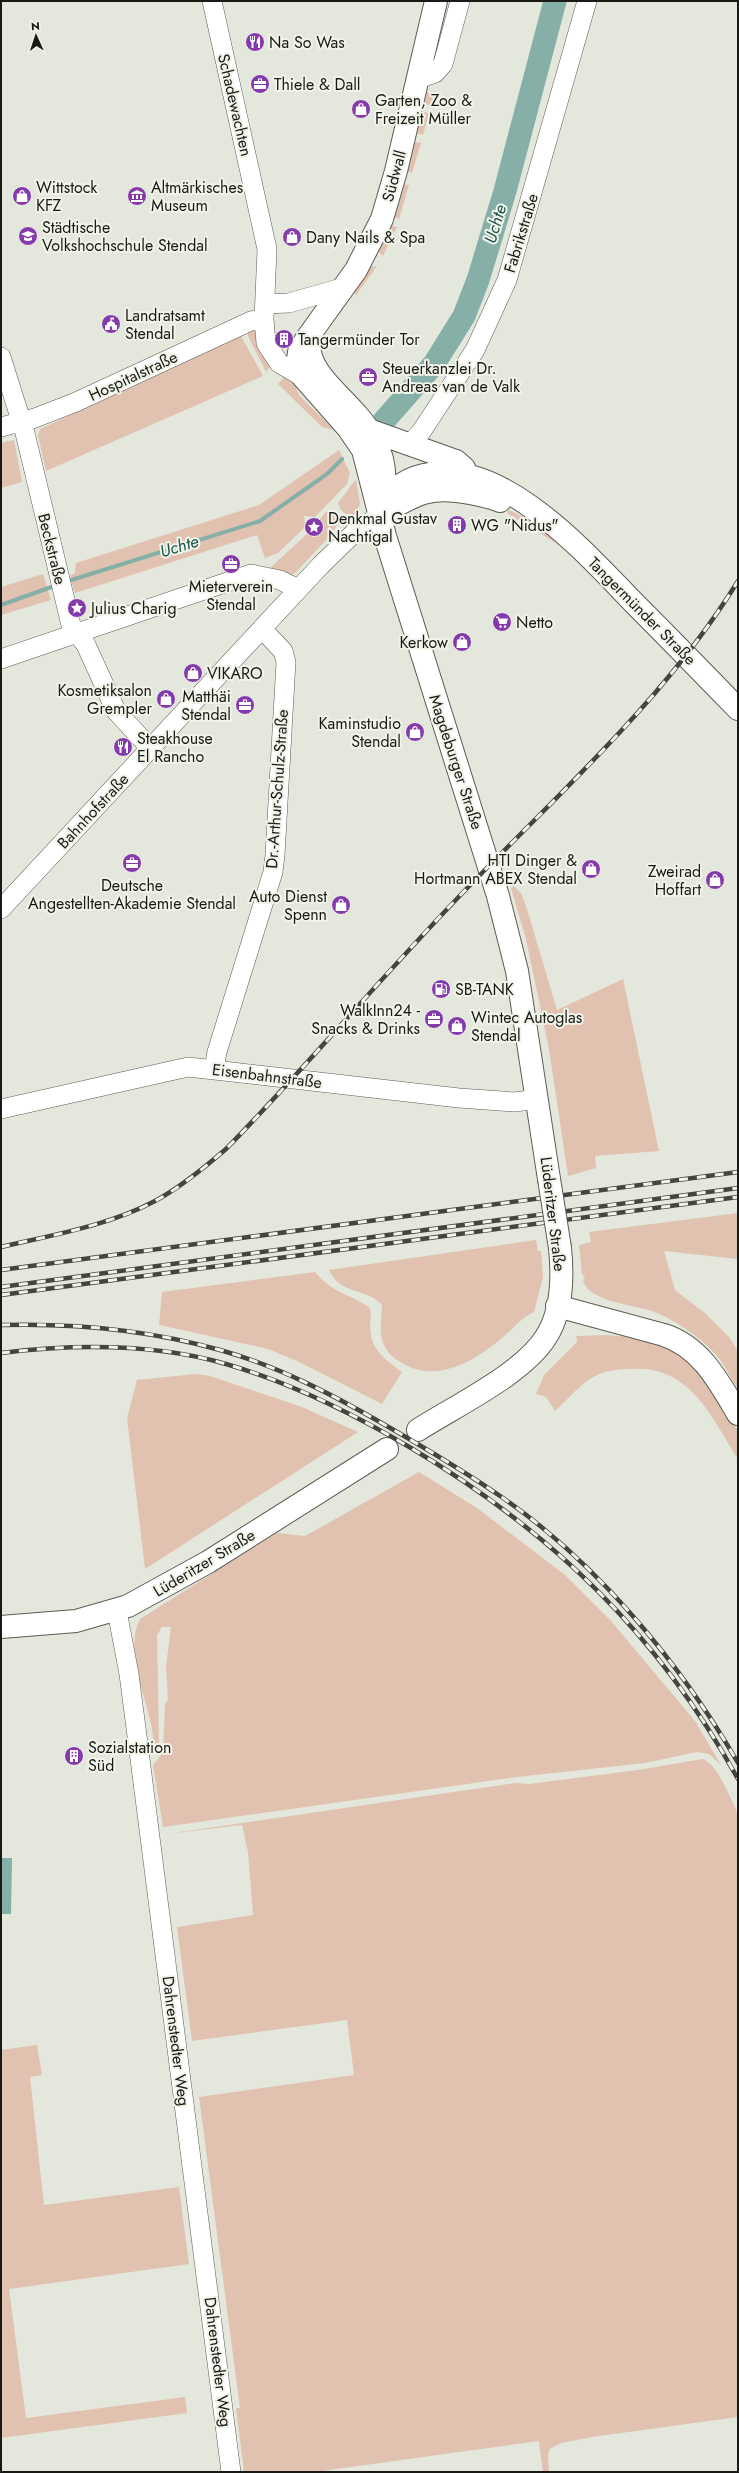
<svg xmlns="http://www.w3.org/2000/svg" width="739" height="2473" font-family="Jost,sans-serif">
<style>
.green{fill:#e1c2b0}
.water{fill:#86afa8}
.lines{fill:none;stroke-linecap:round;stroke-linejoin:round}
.stream{stroke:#86afa8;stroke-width:4}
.river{stroke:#86afa8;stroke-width:23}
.minor-casing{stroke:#5b5d54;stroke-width:20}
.major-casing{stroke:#5b5d54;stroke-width:24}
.minor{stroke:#fff;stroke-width:19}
.major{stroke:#fff;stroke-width:22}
.rail-casing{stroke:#444440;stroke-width:4.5}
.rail{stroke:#f1f4e9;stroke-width:3;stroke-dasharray:9;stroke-linecap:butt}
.major-bridge-casing{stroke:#5b5d54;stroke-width:24;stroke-linecap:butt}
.major-bridge{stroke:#fff;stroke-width:22}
.labels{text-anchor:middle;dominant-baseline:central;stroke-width:4;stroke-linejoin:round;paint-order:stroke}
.poi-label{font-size:16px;fill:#191916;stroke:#f1f4e9;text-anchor:start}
.street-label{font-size:16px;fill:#191916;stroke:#f1f4e9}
.water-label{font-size:17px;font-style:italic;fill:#1a534c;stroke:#f1f4e9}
</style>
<rect width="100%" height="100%" fill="#e4e7dc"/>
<!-- green -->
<path class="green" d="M427,92L433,96L431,106L420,102L422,94Z
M420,112L429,113L423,135L412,132Z
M410,141L421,143L412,173L404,171L409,164L413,148Z
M401,184L409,185L399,219L392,216Z
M389,225L397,227L383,256L377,250Z
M377,266L356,295L353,291L368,267Z
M254,326L272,364L266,372L248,336V332Z
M241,336L263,376L46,471L38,435L40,429Z
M287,374L294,382L299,395L334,430L322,427L278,384Z
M14,440L22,482L1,488V443Z
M339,450L350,473L347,484L315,517L304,516L305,527L278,553L265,558L257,535L75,593L70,576L75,573L76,563L259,505Z
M356,479L360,504L352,520L341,510L338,503Z
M509,510L527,519L558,539L556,543L510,515L507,512Z
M327,511L333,512L341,518L340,521L328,538L294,574L290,576L268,570L309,532L317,530L318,521Z
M43,574L51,600L1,615V587Z
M514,886L521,893L527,909L557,1010L623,979L659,1151L595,1156L596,1168L568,1176L549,1049L526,939L511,888Z
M738,1213V1259L664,1251L675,1290L706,1314L729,1337L738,1351V1390C732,1380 727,1370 721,1361C707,1341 674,1319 652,1311C633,1305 587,1301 583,1280L585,1278L582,1274L579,1245L591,1242L589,1232Z
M536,1240L538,1251H541L543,1277L534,1312C521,1318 514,1328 503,1337C475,1361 437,1384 402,1363C377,1349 380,1331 382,1305C366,1287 341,1296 329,1270Z
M315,1272C335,1295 347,1292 370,1308C372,1319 369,1326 371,1335C374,1353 389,1362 402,1372L382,1404L297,1361L268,1349L159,1325L162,1292Z
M606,1335L646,1338L672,1347L705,1376L738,1431V1459C712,1418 690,1365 632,1369C620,1369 608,1370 597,1375C581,1383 568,1399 555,1411L546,1397L536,1394L544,1375L577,1342L576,1336Z
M195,1374L210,1376L302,1407L358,1432L145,1569L127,1418L137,1380Z
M419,1472L477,1508L565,1575L611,1621L695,1721L721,1765L709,1754L697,1752L645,1763L517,1777L163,1827L153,1765L163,1752L165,1704L168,1700L166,1667L171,1627H162L157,1635L159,1743L155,1751C153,1741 153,1730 150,1720C144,1692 125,1646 140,1619L277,1533L305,1536Z
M702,1759C717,1762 731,1800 738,1814V2417L592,2437L561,2443L550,2449L548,2455L549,2472H543L539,2441L315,2472H244L236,2408H240L199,2097L354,2075L347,2020L192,2041L177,1927L253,1915L248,1852L242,1825L166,1834L516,1783L529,1784L638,1770Z
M37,2045L42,2075L30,2077L44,2205L179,2187L189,2264L9,2289L26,2418L185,2397L187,2413L1,2438V2050Z"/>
<!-- water -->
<path class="water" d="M1,1858H12L11,1914H1Z"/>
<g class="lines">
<!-- stream -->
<path class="stream" d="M65,582L260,521L327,474L342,459
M1,605L57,585"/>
<!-- river -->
<path class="river" d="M383,422L434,364L464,316L478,280L505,191L555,1"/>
<defs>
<path id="minor" d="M212,1L267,249L264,319L266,343L279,363L303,377
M418,79L435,73L443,64L460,1
M265,304L289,303L345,287
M1,357L25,433L71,625L86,645L116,711L151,749
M1,427L35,418L76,402L251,321L264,319
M410,444L421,432L475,350L507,280L587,1
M1,659L251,574L280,580L298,589
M1,909L321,565L355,532L379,516
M214,1070L217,1052L273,872L275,855L286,662L283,651L262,629
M1,1109L188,1067L459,1098L515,1102L537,1099
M117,1611L129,1674L140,1759L231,2472"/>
<path id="major" d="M436,1L396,171L382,219L356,270L305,341L299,352L298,360L303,377L348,428L363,450L385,536L498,896L517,971L549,1179
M309,340C305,393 397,414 383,495
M369,430L456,461L464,468L466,475
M382,514C415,494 431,485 470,493C480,495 491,497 500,501
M379,516C385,506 389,495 397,488C405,481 415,477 424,475C502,456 588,556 636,605C670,639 704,674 738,709
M557,1306L664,1335C701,1347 719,1382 738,1414
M418,1430C455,1406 523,1374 546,1337C562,1312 563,1277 560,1248
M1,1627L76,1621L128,1606L208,1562L387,1449"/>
</defs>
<!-- minor casing -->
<use href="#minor" class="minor-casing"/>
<!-- major casing -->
<use href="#major" class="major-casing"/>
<!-- minor -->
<use href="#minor" class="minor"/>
<!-- major -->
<use href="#major" class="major"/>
<defs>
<path id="rail" d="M1,1247C52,1235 108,1226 155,1201C181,1187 204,1168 226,1149C313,1060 392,964 480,875C571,782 669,693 738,581
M1,1270L738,1172
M1,1287L738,1188
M1,1295L738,1197
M1,1325C75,1323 149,1330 220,1350C281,1367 337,1397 392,1429C430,1451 467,1473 503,1498C597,1563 681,1664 738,1763
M1,1353C75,1344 153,1343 226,1364C292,1383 352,1413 411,1448C552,1532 658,1634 738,1779"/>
</defs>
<!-- rail casing -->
<use href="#rail" class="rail-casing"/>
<!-- rail -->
<use href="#rail" class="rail"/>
<defs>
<path id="major-bridge" d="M549,1179L560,1248"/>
</defs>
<!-- major-bridge casing -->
<use href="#major-bridge" class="major-bridge-casing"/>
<!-- major-bridge -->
<use href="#major-bridge" class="major-bridge"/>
</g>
<!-- icons -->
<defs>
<symbol id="restaurant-disc" viewBox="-11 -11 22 22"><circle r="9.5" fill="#853aab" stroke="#f1f4e9"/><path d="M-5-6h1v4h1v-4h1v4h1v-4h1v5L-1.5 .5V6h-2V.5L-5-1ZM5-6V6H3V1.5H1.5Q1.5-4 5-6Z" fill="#fff"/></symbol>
<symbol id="office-disc" viewBox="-11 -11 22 22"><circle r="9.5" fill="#853aab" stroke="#f1f4e9"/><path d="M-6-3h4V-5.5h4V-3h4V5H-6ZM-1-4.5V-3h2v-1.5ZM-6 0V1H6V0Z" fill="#fff"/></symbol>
<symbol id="shop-disc" viewBox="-11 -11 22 22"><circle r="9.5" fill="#853aab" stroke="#f1f4e9"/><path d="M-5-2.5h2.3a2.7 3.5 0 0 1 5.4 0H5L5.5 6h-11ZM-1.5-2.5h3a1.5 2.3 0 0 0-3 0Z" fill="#fff"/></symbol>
<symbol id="museum-disc" viewBox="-11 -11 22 22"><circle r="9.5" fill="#853aab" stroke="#f1f4e9"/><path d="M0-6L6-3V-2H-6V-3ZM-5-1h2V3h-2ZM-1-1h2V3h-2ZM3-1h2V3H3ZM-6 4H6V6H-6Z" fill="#fff"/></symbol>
<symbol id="university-disc" viewBox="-11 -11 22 22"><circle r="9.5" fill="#853aab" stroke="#f1f4e9"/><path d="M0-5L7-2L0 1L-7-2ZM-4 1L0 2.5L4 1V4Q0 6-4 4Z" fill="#fff"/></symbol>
<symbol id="civic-disc" viewBox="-11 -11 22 22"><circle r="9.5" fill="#853aab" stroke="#f1f4e9"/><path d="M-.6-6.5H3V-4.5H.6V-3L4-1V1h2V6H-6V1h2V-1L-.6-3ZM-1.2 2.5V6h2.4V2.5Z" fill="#fff"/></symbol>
<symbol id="building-disc" viewBox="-11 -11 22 22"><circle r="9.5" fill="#853aab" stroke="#f1f4e9"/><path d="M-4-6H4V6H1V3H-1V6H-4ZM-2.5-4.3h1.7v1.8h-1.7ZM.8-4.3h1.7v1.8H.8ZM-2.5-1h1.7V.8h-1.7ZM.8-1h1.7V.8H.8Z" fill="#fff"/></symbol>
<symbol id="sight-disc" viewBox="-11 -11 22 22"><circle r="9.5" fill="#853aab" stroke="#f1f4e9"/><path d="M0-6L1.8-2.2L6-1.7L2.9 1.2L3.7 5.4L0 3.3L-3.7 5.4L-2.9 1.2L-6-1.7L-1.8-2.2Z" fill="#fff"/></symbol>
<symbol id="supermarket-disc" viewBox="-11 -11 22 22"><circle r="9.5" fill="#853aab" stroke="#f1f4e9"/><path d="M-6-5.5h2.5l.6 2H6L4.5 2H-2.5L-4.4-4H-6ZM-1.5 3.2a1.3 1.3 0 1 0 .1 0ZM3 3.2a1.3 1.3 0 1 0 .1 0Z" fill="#fff"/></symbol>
<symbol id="fuel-disc" viewBox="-11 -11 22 22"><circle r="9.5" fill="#853aab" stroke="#f1f4e9"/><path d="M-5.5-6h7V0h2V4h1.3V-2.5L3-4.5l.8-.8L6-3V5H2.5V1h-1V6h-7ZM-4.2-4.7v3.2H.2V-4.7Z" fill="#fff"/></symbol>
</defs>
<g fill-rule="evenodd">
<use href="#restaurant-disc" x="244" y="31" width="22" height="22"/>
<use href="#office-disc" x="249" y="73" width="22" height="22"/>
<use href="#shop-disc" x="350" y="98" width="22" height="22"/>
<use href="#shop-disc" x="11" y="185" width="22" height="22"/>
<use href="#museum-disc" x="126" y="185" width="22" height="22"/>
<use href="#university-disc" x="17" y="225" width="22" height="22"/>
<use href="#shop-disc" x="281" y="226" width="22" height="22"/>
<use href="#civic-disc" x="100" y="313" width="22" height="22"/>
<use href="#building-disc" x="273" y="328" width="22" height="22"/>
<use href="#office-disc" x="357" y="366" width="22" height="22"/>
<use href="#building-disc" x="446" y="514" width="22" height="22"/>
<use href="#sight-disc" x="303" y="516" width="22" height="22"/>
<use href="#office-disc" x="220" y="553" width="22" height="22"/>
<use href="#sight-disc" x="66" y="597" width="22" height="22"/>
<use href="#supermarket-disc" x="491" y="611" width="22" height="22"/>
<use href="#shop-disc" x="451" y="631" width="22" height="22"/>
<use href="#shop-disc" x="182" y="662" width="22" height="22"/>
<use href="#shop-disc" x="155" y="688" width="22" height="22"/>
<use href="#office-disc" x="234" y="694" width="22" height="22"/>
<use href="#shop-disc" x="404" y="721" width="22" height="22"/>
<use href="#restaurant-disc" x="112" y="736" width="22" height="22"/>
<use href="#office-disc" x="121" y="852" width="22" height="22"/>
<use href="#shop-disc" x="580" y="858" width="22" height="22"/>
<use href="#shop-disc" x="704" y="869" width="22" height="22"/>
<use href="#shop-disc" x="330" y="894" width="22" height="22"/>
<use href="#fuel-disc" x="430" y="978" width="22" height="22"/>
<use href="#office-disc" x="423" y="1008" width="22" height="22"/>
<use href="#shop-disc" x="446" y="1015" width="22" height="22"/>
<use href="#building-disc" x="63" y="1745" width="22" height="22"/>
</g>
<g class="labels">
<!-- poi labels -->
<g class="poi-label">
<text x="269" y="42">Na So Was</text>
<text x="274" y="84">Thiele &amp; Dall</text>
<text x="375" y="100">Garten, Zoo &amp;<tspan x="375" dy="18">Freizeit Müller</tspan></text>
<text x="36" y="187">Wittstock<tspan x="36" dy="18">KFZ</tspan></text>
<text x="151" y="187">Altmärkisches<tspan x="151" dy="18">Museum</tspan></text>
<text x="42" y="227">Städtische<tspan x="42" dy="18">Volkshochschule Stendal</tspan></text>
<text x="306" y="237">Dany Nails &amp; Spa</text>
<text x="125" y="315">Landratsamt<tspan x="125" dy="18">Stendal</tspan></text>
<text x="298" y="339">Tangermünder Tor</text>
<text x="382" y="368">Steuerkanzlei Dr.<tspan x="382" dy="18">Andreas van de Valk</tspan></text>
<text x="328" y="518">Denkmal Gustav<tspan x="328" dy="18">Nachtigal</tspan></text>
<text x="471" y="525">WG "Nidus"</text>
<text x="231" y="586" text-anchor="middle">Mieterverein<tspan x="231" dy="18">Stendal</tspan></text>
<text x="91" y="608">Julius Charig</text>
<text x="516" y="622">Netto</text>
<text x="448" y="642" text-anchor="end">Kerkow</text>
<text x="207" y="673">VIKARO</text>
<text x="152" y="690" text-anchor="end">Kosmetiksalon<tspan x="152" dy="18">Grempler</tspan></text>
<text x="231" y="696" text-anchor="end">Matthäi<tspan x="231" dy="18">Stendal</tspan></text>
<text x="401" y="723" text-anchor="end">Kaminstudio<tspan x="401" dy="18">Stendal</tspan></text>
<text x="137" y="738">Steakhouse<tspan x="137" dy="18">El Rancho</tspan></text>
<text x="577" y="860" text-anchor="end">HTI Dinger &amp;<tspan x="577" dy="18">Hortmann ABEX Stendal</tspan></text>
<text x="701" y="871" text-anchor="end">Zweirad<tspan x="701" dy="18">Hoffart</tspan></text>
<text x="132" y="885" text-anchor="middle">Deutsche<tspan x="132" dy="18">Angestellten-Akademie Stendal</tspan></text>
<text x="327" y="896" text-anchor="end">Auto Dienst<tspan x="327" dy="18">Spenn</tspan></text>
<text x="455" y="989">SB-TANK</text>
<text x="420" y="1010" text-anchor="end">WalkInn24 -<tspan x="420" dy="18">Snacks &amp; Drinks</tspan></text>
<text x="471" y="1017">Wintec Autoglas<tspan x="471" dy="18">Stendal</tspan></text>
<text x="88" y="1747">Sozialstation<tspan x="88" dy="18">Süd</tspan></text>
</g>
<!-- street labels -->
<g class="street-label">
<text transform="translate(235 105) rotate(77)">Schadewachten</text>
<text transform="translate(394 176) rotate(-75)">Südwall</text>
<text transform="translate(521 233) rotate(-73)">Fabrikstraße</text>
<text transform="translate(133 376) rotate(-25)">Hospitalstraße</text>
<text transform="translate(52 549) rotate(76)">Beckstraße</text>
<text transform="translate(642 611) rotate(45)">Tangermünder Straße</text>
<text transform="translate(456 762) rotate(72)">Magdeburger Straße</text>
<text transform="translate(277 789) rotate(-86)">Dr.-Arthur-Schulz-Straße</text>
<text transform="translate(93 811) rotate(-47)">Bahnhofstraße</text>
<text transform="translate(267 1076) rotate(7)">Eisenbahnstraße</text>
<text transform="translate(553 1214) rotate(83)">Lüderitzer Straße</text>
<text transform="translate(204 1563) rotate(-31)">Lüderitzer Straße</text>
<text transform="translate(176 2041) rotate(83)">Dahrenstedter Weg</text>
<text transform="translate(218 2362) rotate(83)">Dahrenstedter Weg</text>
</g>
<!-- water labels -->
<g class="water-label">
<text transform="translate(495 224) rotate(-73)">Uchte</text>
<text transform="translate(179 546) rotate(-17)">Uchte</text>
</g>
</g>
<!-- border -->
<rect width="739" height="2473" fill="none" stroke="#191916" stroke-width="4"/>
<!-- north arrow -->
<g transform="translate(36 36) rotate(357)" stroke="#f1f4e9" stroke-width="3" paint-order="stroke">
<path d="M0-3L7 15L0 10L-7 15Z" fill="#191916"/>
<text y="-6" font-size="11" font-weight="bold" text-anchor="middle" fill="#191916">N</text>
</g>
</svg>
